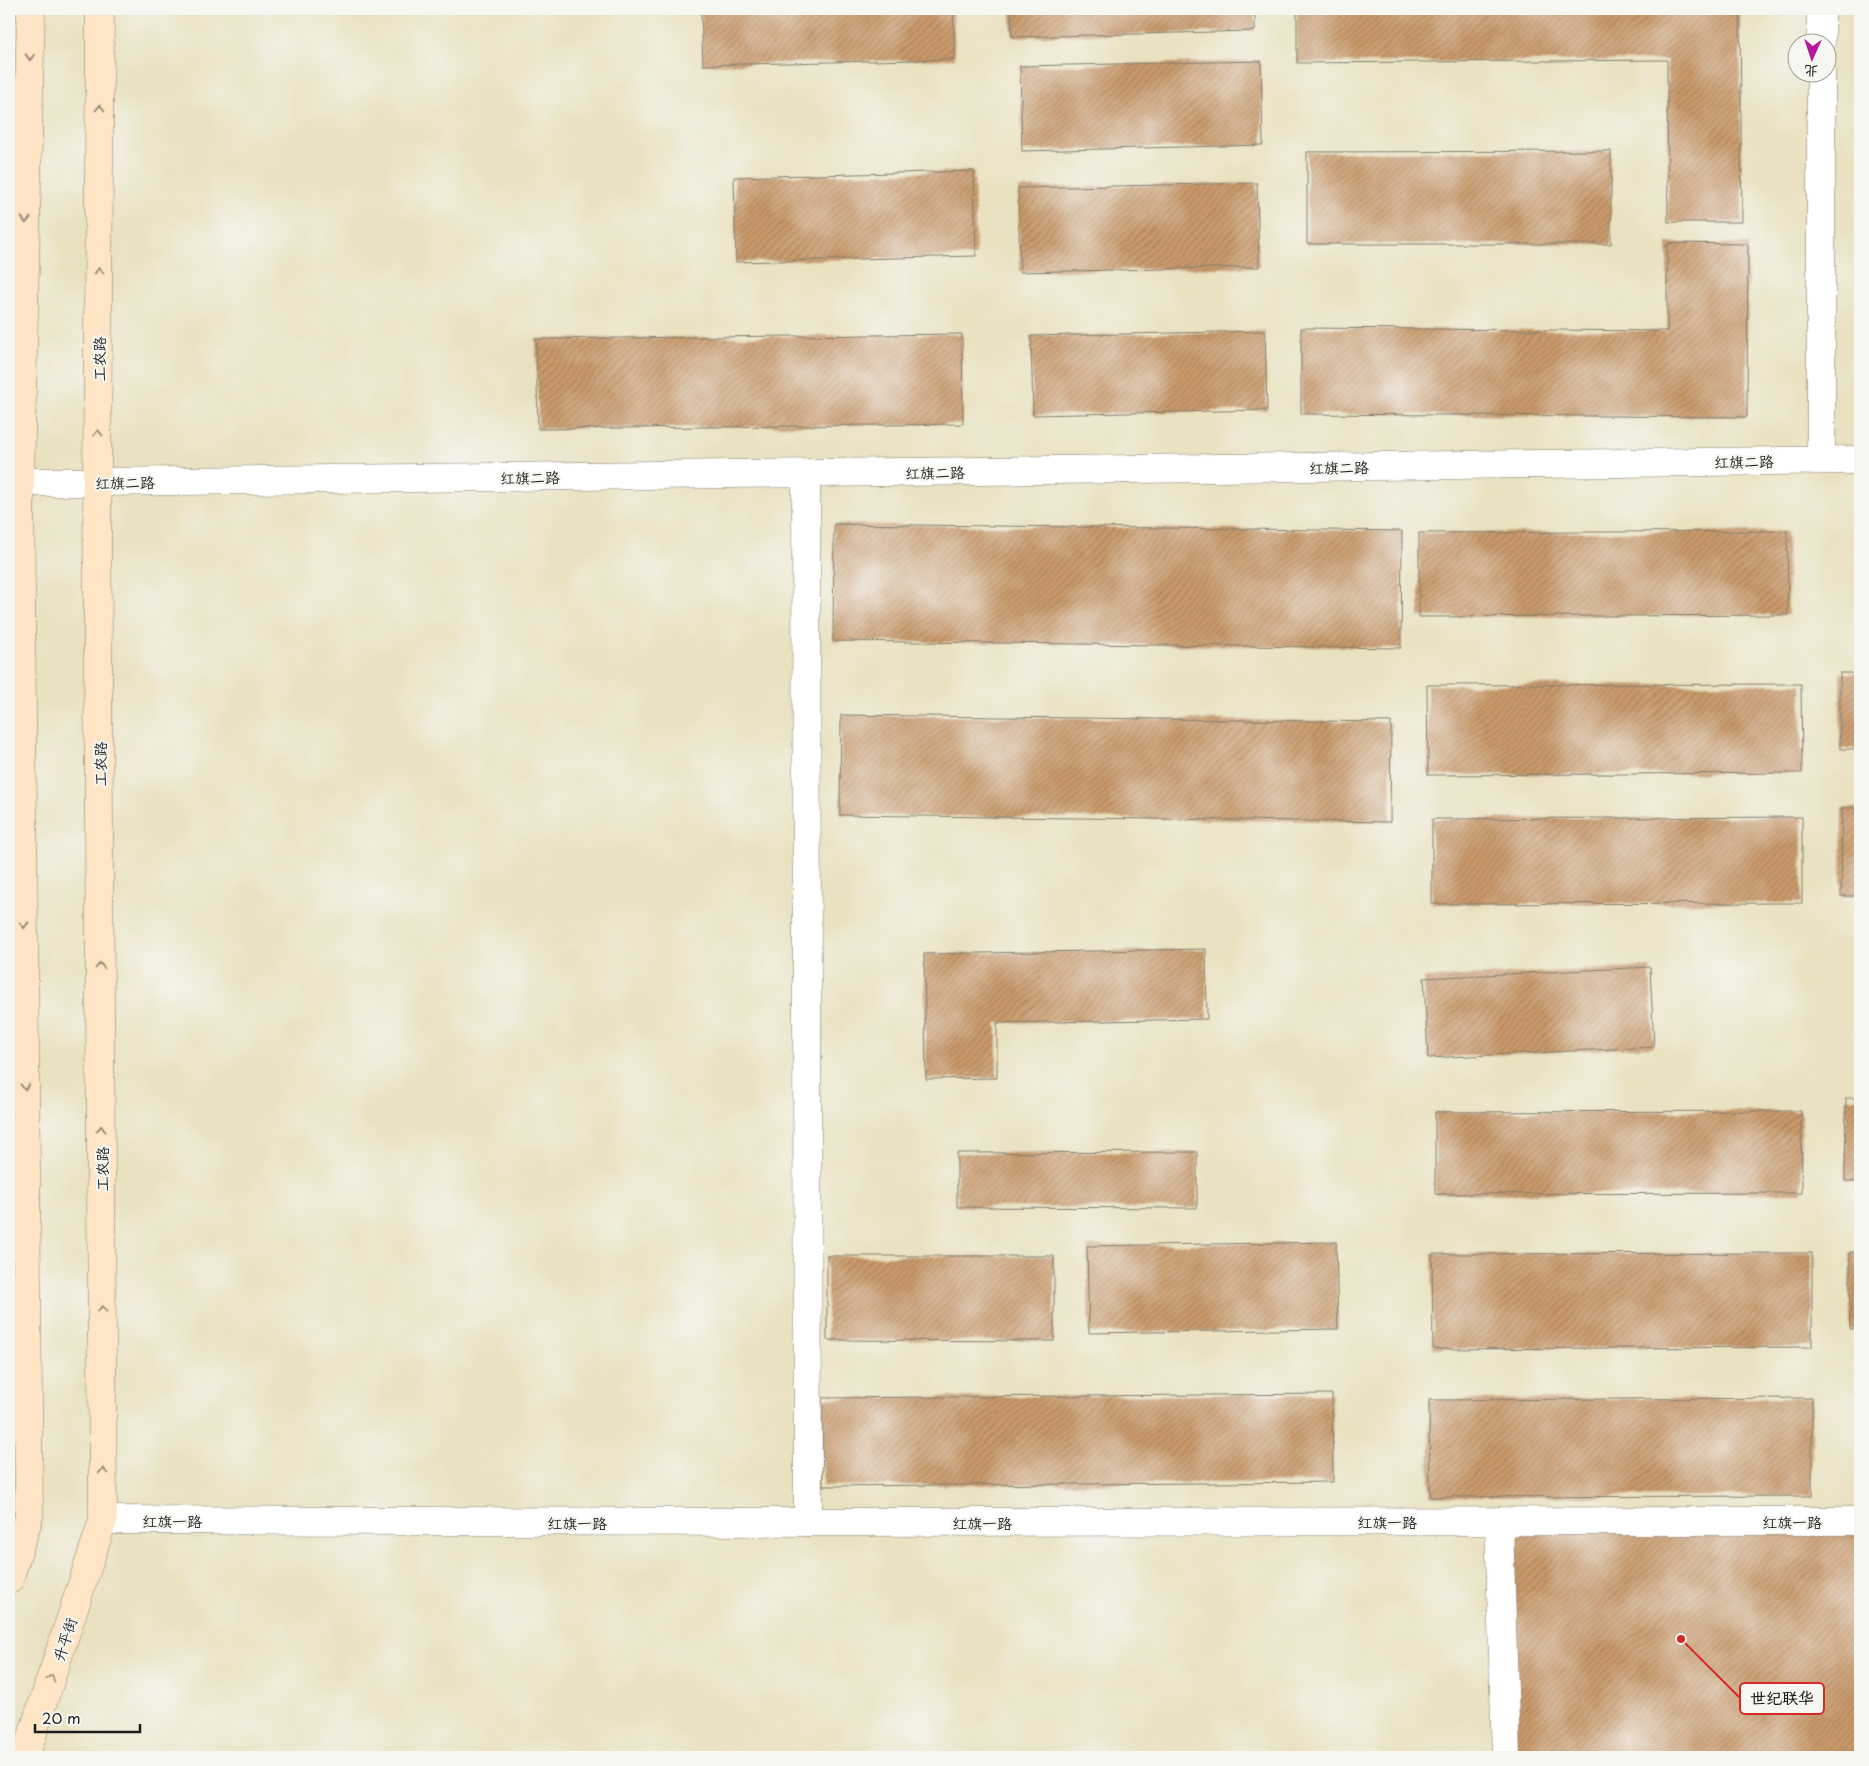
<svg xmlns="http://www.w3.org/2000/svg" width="1869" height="1766" font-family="'Playpen Sans','LXGW WenKai TC',sans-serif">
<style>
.building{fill:url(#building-hatch)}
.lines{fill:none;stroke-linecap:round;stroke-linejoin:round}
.minor-casing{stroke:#827e6e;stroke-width:29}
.tertiary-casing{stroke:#827e6e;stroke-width:29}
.secondary-casing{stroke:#827e6e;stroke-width:29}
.minor{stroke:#fff;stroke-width:28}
.tertiary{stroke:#fff;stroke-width:28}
.secondary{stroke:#fde5c5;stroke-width:28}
.oneway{stroke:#988b79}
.labels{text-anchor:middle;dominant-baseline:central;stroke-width:4.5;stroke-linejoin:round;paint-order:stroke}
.street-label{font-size:15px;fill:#1c1c1c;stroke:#f6f6f2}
.leader{fill:none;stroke:#d62828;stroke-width:2}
.callout-dot{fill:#d62828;stroke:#f6f6f2;stroke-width:2}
.callout{fill:#f6f6f2;stroke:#d62828;stroke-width:2}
.callout-label{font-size:16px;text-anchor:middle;font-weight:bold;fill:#1c1c1c}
</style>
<defs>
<pattern id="building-hatch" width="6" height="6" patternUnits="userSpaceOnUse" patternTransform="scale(1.25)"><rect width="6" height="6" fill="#ca9a6b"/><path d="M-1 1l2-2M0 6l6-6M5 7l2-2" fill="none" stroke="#a37d57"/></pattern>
</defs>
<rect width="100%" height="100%" fill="#f6f6f2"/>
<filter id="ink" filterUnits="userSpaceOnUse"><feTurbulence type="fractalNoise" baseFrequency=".02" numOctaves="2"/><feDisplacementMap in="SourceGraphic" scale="10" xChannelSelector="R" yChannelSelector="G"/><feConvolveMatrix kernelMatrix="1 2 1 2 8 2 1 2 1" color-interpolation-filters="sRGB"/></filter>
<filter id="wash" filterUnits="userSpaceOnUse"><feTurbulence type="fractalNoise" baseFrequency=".0096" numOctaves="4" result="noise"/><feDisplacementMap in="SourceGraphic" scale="20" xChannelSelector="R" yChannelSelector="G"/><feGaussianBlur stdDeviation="1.12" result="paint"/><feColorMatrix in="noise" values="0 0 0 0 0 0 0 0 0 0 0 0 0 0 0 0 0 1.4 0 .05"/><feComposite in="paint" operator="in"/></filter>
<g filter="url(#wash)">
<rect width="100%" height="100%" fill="#e9e1bf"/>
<g id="blocks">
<!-- building -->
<path class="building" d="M701,9H953L955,59L703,65Z
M1011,9H1255V31L1012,37Z
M1297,9H1740L1742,222H1668L1667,60L1297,63Z
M1261,61L1263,145L1022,151L1020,66Z
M1611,151V244H1307V152Z
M974,171L976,256L736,262L734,177Z
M1257,183L1259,267L1020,272L1018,188Z
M1667,243L1748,244L1747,417L1301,414V328L1667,331Z
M1265,331L1267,410L1033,415L1031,336Z
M962,334L963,424L538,429L536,339Z
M834,524L1402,531L1401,648L833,641Z
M1787,531L1788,615L1419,617V533Z
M1840,673H1860V749H1840Z
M1801,684L1802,773L1428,775L1427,685Z
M841,715L1391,722L1390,822L840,815Z
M1842,808H1860V896H1841Z
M1802,817V903L1432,904V819Z
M1206,949L1207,1019L997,1023V1078L926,1079L924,954Z
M1650,967L1654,1047L1428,1058L1424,978Z
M1846,1098H1860V1181H1845Z
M1801,1111L1802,1193L1435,1194V1112Z
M1197,1152V1208L957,1207V1153Z
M1336,1242L1338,1329L1089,1333L1087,1246Z
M1850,1252H1860V1329H1850Z
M1812,1253V1347L1433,1349L1432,1254Z
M827,1256H1054V1341L827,1340Z
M1332,1394L1333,1482L823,1486L822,1398Z
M1812,1398V1496L1430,1497L1429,1400Z
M1499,1521H1860V1757H1506Z"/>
</g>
</g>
<g filter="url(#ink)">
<use href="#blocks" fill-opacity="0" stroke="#827e6e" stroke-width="1"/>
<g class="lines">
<defs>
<path id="minor" d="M1821,42V9
M1821,460V72
M806,474L808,1522
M9,482H97L1860,460
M1499,1521L1506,1757"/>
<path id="tertiary" d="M103,1520L808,1522L1860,1521"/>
<path id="secondary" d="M9,1580L29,1517L20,482L31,9
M25,1757L103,1520L97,482L100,9"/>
</defs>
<!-- minor casing -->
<use href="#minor" class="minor-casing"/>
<!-- tertiary casing -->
<use href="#tertiary" class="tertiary-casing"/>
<!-- secondary casing -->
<use href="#secondary" class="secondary-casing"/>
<!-- minor -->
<use href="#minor" class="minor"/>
<!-- tertiary -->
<use href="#tertiary" class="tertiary"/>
<!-- secondary -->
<use href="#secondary" class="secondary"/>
</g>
<!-- one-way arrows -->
<defs><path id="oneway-chevron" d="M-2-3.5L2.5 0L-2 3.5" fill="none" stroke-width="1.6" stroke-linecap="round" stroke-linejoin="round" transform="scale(1.25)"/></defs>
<g class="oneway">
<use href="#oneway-chevron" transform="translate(30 57) rotate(91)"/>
<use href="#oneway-chevron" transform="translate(100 108) rotate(-90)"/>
<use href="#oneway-chevron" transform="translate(26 220) rotate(91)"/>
<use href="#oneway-chevron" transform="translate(99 271) rotate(-90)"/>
<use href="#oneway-chevron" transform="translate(98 433) rotate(-90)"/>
<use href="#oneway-chevron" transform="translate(24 925) rotate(89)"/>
<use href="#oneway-chevron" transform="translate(100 966) rotate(-90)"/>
<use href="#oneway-chevron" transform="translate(25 1087) rotate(89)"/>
<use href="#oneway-chevron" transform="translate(101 1129) rotate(-90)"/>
<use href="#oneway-chevron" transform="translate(102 1309) rotate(-90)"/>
<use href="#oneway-chevron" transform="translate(103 1471) rotate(-90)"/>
<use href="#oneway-chevron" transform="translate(51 1678) rotate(-72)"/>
</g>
</g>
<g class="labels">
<!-- street labels -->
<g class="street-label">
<text transform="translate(98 359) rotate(-90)">工农路</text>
<text transform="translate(1744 461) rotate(-1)">红旗二路</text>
<text transform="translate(1339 467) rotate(-1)">红旗二路</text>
<text transform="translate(935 472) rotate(-1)">红旗二路</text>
<text transform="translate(530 477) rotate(-1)">红旗二路</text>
<text transform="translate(125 482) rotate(-1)">红旗二路</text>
<text transform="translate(99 764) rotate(-90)">工农路</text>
<text transform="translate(101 1169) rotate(-90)">工农路</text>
<text x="172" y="1520">红旗一路</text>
<text x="1387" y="1521">红旗一路</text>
<text x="1792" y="1521">红旗一路</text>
<text x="577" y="1522">红旗一路</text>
<text x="982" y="1522">红旗一路</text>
<text transform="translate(64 1639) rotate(-72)">升平街</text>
</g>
</g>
<!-- callouts -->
<path class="leader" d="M1681 1639L1740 1698"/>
<circle class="callout-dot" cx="1681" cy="1639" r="5"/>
<rect class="callout" x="1740" y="1683" width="84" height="31" rx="5"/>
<g class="callout-label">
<text x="1782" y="1704">世纪联华</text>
</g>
<!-- margin -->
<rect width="1869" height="1766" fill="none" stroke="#f6f6f2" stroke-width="30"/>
<!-- north arrow -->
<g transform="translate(1812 58) rotate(183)"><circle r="24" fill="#f6f6f2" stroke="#9f9f9c"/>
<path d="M0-4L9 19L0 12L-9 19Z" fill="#b5179e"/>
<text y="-8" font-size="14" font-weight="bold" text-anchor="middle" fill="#1c1c1c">北</text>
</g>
<!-- scale -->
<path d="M35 1724v8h105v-8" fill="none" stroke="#1c1c1c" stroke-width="2.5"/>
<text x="42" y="1724" font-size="15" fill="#1c1c1c" stroke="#f6f6f2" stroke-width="4" paint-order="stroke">20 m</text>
</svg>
